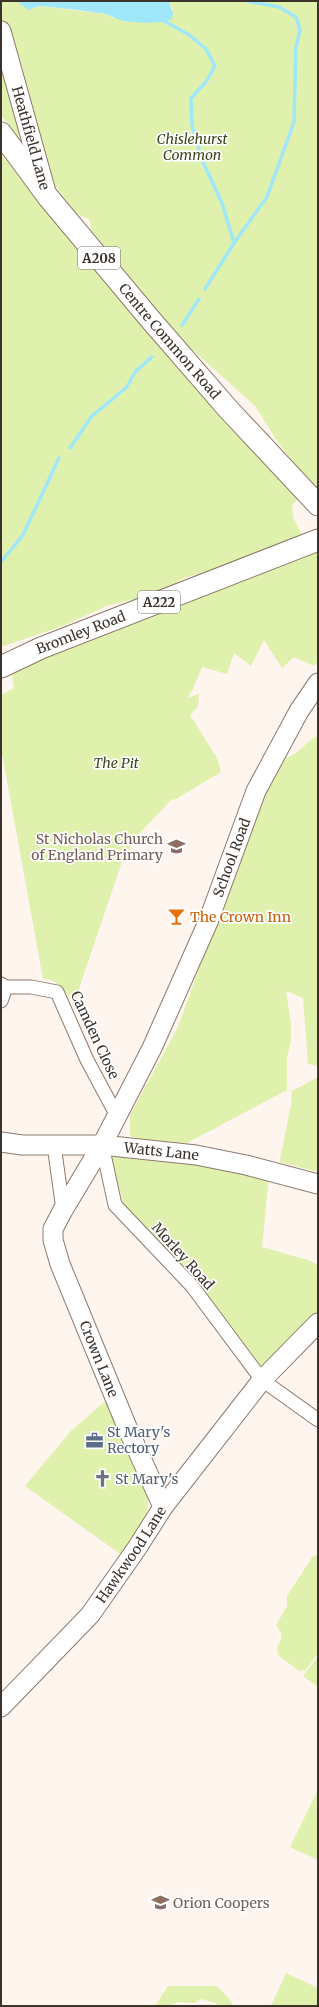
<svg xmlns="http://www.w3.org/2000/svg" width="319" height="2007" font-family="Merriweather,serif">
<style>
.green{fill:#dff1ad}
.water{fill:#a0e7f9}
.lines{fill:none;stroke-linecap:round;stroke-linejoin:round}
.stream{stroke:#a0e7f9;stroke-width:3.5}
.street-casing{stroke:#8d786a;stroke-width:15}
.secondary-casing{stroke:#8d786a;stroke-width:21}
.primary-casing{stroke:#8d786a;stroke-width:23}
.street{stroke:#fff;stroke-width:13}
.secondary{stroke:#fff;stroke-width:19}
.primary{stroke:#fff;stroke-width:21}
.labels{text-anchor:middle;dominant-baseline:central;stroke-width:3.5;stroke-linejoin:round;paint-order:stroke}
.shield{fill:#fff;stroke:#76706c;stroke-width:1}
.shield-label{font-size:13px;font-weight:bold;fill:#3c332d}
.street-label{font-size:14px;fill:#3c332d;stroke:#fff}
.park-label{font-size:14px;font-style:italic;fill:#3d461e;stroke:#fff}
.education-label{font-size:14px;fill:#785e54;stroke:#fff;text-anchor:end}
.food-label{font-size:14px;fill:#c56008;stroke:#fff;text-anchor:start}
.service-label{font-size:14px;fill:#4e5e75;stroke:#fff;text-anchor:start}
.worship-label{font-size:14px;fill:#5b616d;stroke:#fff;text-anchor:start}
</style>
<rect width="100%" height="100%" fill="#fef5ee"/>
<!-- green -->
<path class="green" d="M1,1H17L28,10L40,6L106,14L113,18L173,10L169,1H318V489L306,478L279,444L255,406L176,335L151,309L91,230L90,220L76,213L1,115Z
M1,139L298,499L292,505L294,520L303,536L214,570L184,578L159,593L106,606L63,626L1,647Z
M318,552V661L314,666L294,657L282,668L264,640L251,666L234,653L227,674L202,667L193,689L187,698L199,694L198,707L190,715L217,758L221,772L176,799L171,800L138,835L123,859L74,1003C65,992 59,979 43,979L1,748V695L14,688L12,674L56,651L303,554Z
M318,736V1066L308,1064L303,998L286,991L291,1024V1040L287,1057V1090L187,1143L141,1139L130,1136V1115L178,1027L263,791L285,758C301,754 305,741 318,736Z
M318,1077V1172L280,1162V1160L291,1105L292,1091Z
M109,1155L204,1163L269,1176L262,1247L308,1260L318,1265V1312L261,1371L125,1208Z
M109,1398C118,1420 151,1483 148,1504C146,1523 134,1540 123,1556L25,1486L71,1431Z
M318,1555V1653L306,1670L299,1671L278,1655L277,1647C283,1637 283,1634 276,1625L287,1606V1596L313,1556Z
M318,1656V1687L303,1676Z
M318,1790V1860L290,1847Z
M286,1973L318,1988V2006H271Z
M168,1986H217L232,2002V2006H218L216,2003L201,1999L194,2003L179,2002L168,2006H155Z"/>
<!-- water -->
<path class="water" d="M17,1H169L173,14L171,23V19L164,22L145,23L123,21L106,14L78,10L40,6L28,10Z"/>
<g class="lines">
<!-- stream -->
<path class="stream" d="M162,20L188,34L206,49L215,66L206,82L191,98L192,125L202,160L222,203L234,243L205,289
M234,243L267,197L294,122L296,47L300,30L296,17L279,7L247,1
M182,325L199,299
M70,448L92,416L127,387L135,372L152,357
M1,562L23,535L59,458"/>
<defs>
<path id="street" d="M1,984L6,987H31L57,992L87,1060L117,1116
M1,1001L6,987
M54,1145L63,1210
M102,1145L115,1205L192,1286L262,1380L318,1420"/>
<g id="secondary">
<path id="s1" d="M1,31L46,192"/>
<path id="s2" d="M1,1142L22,1145H102L196,1155L246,1165L318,1184"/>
<path id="s3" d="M163,1507L127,1427L60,1264L53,1240V1229L63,1210L102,1145L152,1048L208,922L256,791L299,711L318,683"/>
<path id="s4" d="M1,1707L90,1615L137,1548L163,1507L262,1380L318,1323"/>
</g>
<g id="primary">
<path id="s5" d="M1,133L48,197L150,319L229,410L318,505"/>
<path id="s6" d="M1,667L41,648L318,540"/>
</g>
</defs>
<!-- street casing -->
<use href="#street" class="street-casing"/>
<!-- secondary casing -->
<use href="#secondary" class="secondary-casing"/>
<!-- primary casing -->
<use href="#primary" class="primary-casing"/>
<!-- street -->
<use href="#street" class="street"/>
<!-- secondary -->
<use href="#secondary" class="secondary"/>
<!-- primary -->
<use href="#primary" class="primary"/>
</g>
<!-- icons -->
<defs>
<symbol id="school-bare" viewBox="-9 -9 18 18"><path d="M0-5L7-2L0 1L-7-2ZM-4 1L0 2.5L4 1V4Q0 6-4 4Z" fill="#8d6e63" stroke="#fff" stroke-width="2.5" paint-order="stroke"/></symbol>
<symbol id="bar-bare" viewBox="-9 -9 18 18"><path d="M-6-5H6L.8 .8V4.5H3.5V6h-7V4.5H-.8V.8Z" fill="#e8710a" stroke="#fff" stroke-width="2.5" paint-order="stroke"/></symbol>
<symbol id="office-bare" viewBox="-9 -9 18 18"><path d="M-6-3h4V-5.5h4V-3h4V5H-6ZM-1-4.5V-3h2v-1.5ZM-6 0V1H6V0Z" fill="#5c6f8a" stroke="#fff" stroke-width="2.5" paint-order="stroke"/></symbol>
<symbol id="church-bare" viewBox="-9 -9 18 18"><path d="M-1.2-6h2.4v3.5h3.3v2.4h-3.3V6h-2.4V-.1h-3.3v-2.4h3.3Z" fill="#6b7280" stroke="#fff" stroke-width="2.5" paint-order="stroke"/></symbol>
</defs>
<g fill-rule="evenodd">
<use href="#school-bare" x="164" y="834" width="25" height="25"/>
<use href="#bar-bare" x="164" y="904" width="25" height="25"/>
<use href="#office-bare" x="82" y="1428" width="25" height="25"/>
<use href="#church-bare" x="90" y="1466" width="25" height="25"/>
<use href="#school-bare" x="148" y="1890" width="25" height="25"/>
</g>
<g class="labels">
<!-- shield labels -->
<g class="shield">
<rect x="78" y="247" width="42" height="22" rx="3"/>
<rect x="138" y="591" width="42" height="22" rx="3"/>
</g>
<g class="shield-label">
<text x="99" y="258">A208</text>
<text x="159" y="602">A222</text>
</g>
<!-- street labels -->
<g class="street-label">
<text stroke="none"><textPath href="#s1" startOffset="111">Heathfield Lane</textPath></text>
<text stroke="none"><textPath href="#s5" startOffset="268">Centre Common Road</textPath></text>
<text stroke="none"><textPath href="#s6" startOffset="87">Bromley Road</textPath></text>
<text stroke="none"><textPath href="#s3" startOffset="713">School Road</textPath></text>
<text transform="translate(95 1035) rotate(65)">Camden Close</text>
<text stroke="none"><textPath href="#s2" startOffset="161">Watts Lane</textPath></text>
<text transform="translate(183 1256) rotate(48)">Morley Road</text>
<text transform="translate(99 1359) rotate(68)">Crown Lane</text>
<text stroke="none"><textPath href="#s4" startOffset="201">Hawkwood Lane</textPath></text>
</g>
<!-- park labels -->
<g class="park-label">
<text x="192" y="139">Chislehurst<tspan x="192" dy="16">Common</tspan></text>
<text x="116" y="763">The Pit</text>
</g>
<!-- education labels -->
<g class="education-label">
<text x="163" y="839">St Nicholas Church<tspan x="163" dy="16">of England Primary</tspan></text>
<text x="173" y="1903" text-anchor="start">Orion Coopers</text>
</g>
<!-- food labels -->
<g class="food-label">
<text x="190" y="917">The Crown Inn</text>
</g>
<!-- service labels -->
<g class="service-label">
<text x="107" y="1432">St Mary's<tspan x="107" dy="16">Rectory</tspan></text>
</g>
<!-- worship labels -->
<g class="worship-label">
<text x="115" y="1479">St Mary's</text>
</g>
</g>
<!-- border -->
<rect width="319" height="2007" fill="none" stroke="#3c332d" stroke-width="4"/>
</svg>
